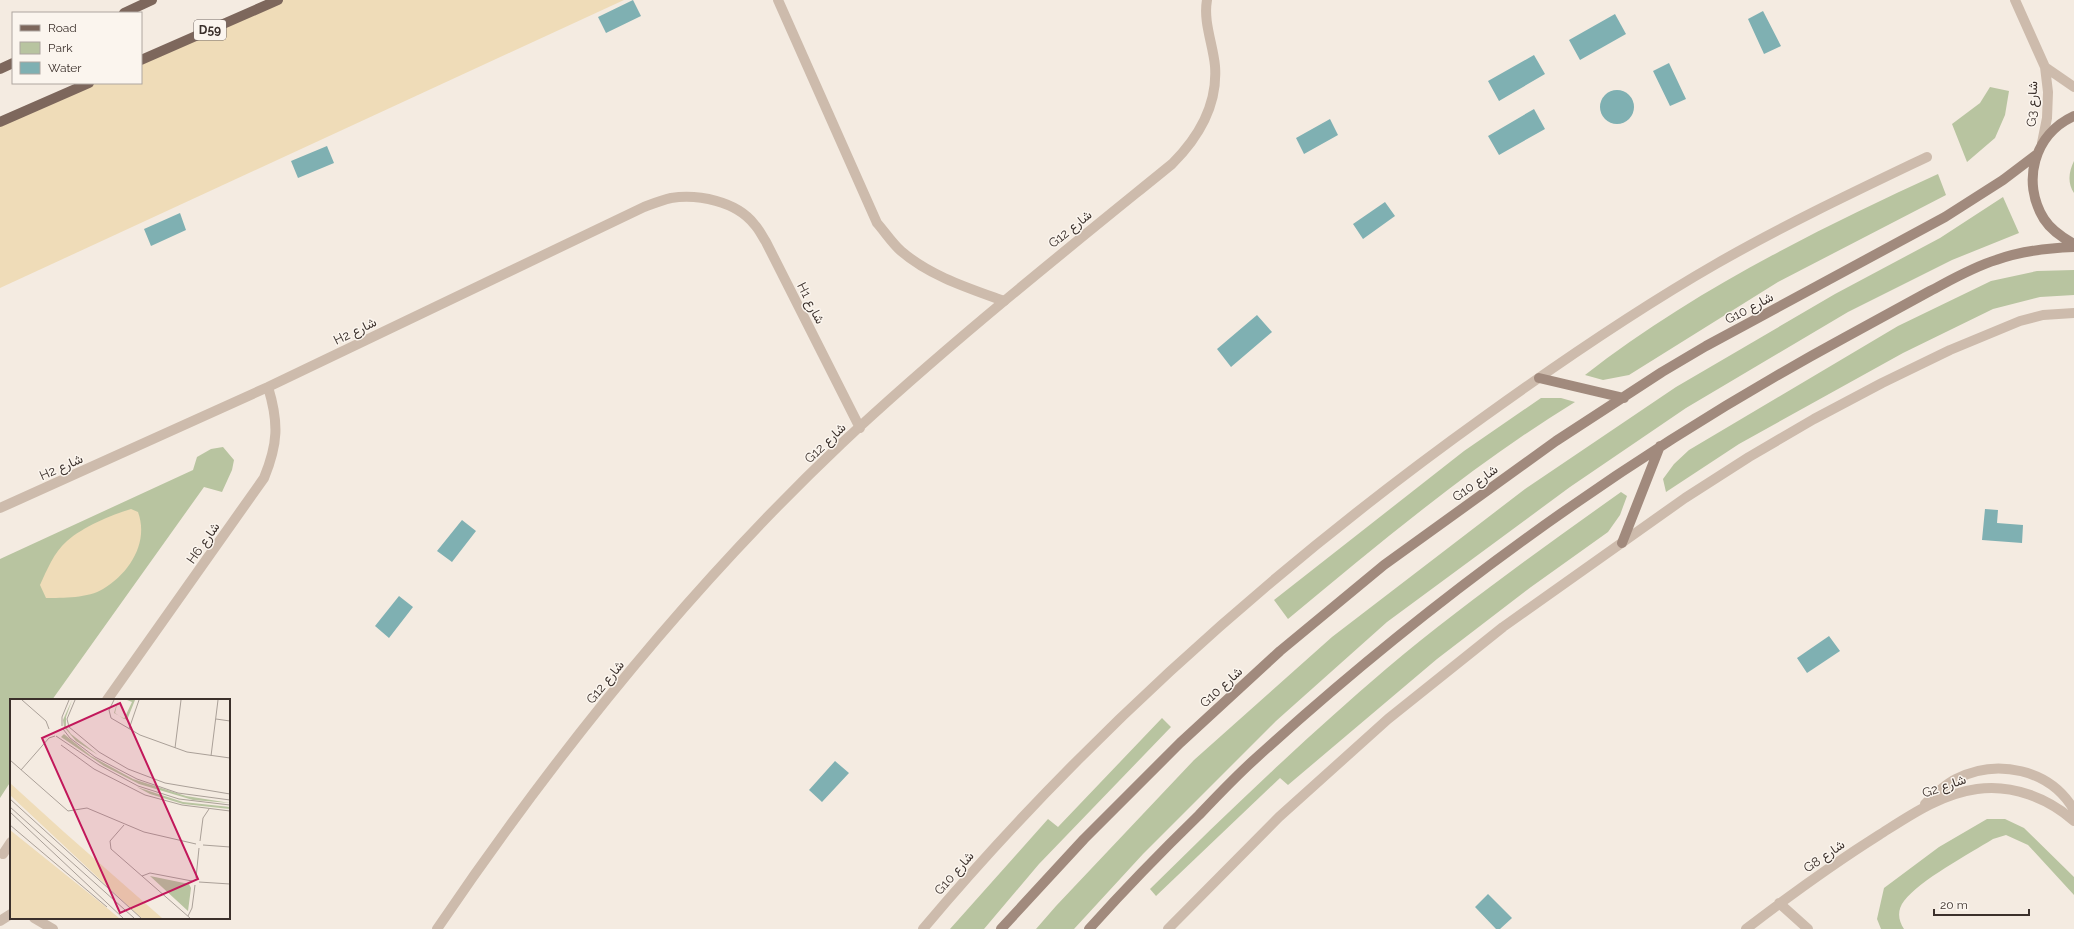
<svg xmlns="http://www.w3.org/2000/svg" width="2074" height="929" font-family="Raleway,Vazirmatn,sans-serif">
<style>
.green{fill:#b8c4a0}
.sand{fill:#efdcb8}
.water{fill:#7fb0b2}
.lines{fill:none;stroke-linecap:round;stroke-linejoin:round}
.lane{stroke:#cdbbac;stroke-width:10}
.street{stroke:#cdbbac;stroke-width:10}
.secondary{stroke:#a18a7d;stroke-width:10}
.primary{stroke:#7d675c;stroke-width:10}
.labels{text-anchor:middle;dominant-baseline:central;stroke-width:3;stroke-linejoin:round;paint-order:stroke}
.shield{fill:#fbf5ee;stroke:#756b66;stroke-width:1}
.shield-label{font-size:12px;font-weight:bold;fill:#3b302b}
.street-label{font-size:13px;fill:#3b302b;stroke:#fbf5ee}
.inset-road{fill:none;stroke:#aaa098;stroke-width:1}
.view{fill:#c2185b;fill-opacity:0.15;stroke:#c2185b;stroke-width:2}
.inset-edge{fill:none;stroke:#3b302b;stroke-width:2}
</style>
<rect width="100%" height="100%" fill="#f4ebe1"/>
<!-- green -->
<path class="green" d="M1990,87L2009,91L2005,115L1995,138L1967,162L1952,124L1980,103Z
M2074,161V193C2067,183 2069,171 2074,161Z
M1938,174L1946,195L1778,282L1629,375L1603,380L1585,375C1691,292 1816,230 1938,174Z
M2003,197L2019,233L1952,260L1848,312L1686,408L1570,487L1387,622L1276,721L1143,854L1074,929H1036L1056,906L1194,760L1332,637L1525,489L1676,387L1835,294L1940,238Z
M2074,270V295L2040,297L1993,309L1903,353L1739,444L1666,492L1663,479L1674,464L1689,450L1898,326L1991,281L2037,271Z
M1541,398H1561L1575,402C1472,465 1380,543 1288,619L1274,600L1464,451Z
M223,447L234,460L232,470L222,492L204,487L52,700H11V758L9,760L11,781L0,798V559L193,470L197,457L211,449Z
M1621,492L1627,496L1620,515L1608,532L1531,587L1437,659L1288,785L1280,778L1156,896L1150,889C1226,814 1304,739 1386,669C1461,606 1541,549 1621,492Z
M1162,718L1171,727L1039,864L984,929H950L1048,819L1058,827Z
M1987,819H2005L2024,828L2074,877V895L2028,845L2006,835L1993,839C1969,854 1920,880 1904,901C1897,910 1898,920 1904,929H1881L1877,919L1884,888L1939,847Z"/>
<!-- sand -->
<path class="sand" d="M267,0H624L0,288V120L82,83H141V56Z
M131,509L138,512C149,542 130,573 103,589C89,598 62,598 46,598L40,585C47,570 54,552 67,541C83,527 111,515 131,509Z"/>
<!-- water -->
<path class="water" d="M633,0L641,16L606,33L598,17Z
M1763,11L1781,46L1764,54L1748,19Z
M1615,14L1626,34L1580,60L1569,40Z
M1534,55L1545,74L1499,101L1488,81Z
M1669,63L1686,99L1670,106L1653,71Z
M1600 107a17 17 0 1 1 34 0a17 17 0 1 1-34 0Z
M1534,109L1545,129L1499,155L1488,136Z
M1330,119L1338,135L1304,154L1296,138Z
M327,146L334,163L298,178L291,161Z
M1385,202L1395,216L1363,239L1353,224Z
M180,213L186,230L151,246L144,229Z
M1257,315L1272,332L1231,367L1217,349Z
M1985,509L1998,510L1997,523L2023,525L2022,543L1982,540Z
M462,520L476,531L452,562L437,551Z
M399,596L413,607L389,638L375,626Z
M1829,636L1840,651L1807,673L1797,658Z
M835,761L849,773L822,802L809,790Z
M1488,894L1512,918L1500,929H1496L1475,907Z"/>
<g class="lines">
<!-- lane -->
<path class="lane" d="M778,0L877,223C885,232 892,243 901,251C930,276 968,288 1004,301"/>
<!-- street -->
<path class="street" d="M2015,0L2045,67L2048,92L2047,118L2042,143
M2045,67L2074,87
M0,508L268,387L644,207C652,204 662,200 671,198C698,194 736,201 754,224C759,229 762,236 766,242L860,428
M107,700L264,478C278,444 279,423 268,387
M1925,804C1934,795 1944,785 1956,779C1997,758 2050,769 2074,810
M3,854L11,842
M1779,903L1808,929
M34,918L53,929
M0,921L11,914
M437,929C555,755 688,589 841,444C947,345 1060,255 1172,164C1198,138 1218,106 1215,66C1213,44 1203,22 1207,0
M923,929C1088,733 1277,565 1485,416C1560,362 1636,310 1716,264C1784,225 1856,191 1927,157
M1168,929L1279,817L1388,719L1503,627L1685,498L1749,457L1814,419L1882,383L1950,350L2020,321L2043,315L2074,313
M1746,929C1789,896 1833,864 1879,835C1909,816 1940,794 1977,789C2012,784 2048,798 2074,821"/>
<!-- secondary -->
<path class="secondary" d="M2074,116C2034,134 2021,182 2044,219C2051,230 2063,238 2074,244
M1539,378L1624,398
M1622,543L1660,446
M1001,929L1084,839L1180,743L1280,651L1384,565L1556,441L1662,372L1706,346L1945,217L2003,180L2036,155
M1089,929C1124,890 1161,852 1199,815C1217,796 1235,777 1255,759C1434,596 1632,453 1844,338C1873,322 1901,307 1930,291C1951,280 1973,267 1996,260C2021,251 2047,248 2074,247"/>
<!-- primary -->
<path class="primary" d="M124,13L152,0
M141,60L278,0
M0,69L13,63
M0,122L89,83"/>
</g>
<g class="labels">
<!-- shield labels -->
<rect class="shield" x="194" y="20" width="32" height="20" rx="3"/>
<g class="shield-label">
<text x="210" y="30">D59</text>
</g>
<!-- street labels -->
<g class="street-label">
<text transform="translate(2032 104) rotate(-88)">G3 شارع</text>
<text transform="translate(1070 229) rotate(-39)">G12 شارع</text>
<text transform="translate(811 303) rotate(63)">H1 شارع</text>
<text transform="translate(1749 308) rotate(-28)">G10 شارع</text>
<text transform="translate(355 331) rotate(-26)">H2 شارع</text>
<text transform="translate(825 443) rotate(-44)">G12 شارع</text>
<text transform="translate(61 467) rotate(-24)">H2 شارع</text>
<text transform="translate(1475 483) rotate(-36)">G10 شارع</text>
<text transform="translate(203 543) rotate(-55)">H6 شارع</text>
<text transform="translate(605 682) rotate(-51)">G12 شارع</text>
<text transform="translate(1221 687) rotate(-43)">G10 شارع</text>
<text transform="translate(1944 786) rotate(-19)">G2 شارع</text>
<text transform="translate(1824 856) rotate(-35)">G8 شارع</text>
<text transform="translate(954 873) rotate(-49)">G10 شارع</text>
</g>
</g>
<!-- overview -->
<g transform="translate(10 699)">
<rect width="220" height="220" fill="#f4ebe1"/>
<path d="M62,1L56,18V28L61,35L88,56L66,42L54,28L53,21ZM108,1L105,14L114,20L122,3L117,1H125L117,21L104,14ZM54,35L81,57L123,80L176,97L220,104L183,101L129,85L94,67L51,38ZM127,88L173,103L220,108V110L173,105L140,95ZM140,177L179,185L181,189L178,212Z" fill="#b8c4a0"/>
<path d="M0,84L54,133L152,219H131L0,96ZM0,131L91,204L109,219H0Z" fill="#efdcb8"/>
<path class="inset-road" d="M12,1L36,22L39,30M65,1L57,20L59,28L89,53L118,70L155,84L220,95M104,1L99,11L101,19L130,36L177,53L220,59M206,20L220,22M52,27V18L59,1M53,30L60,39L85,58L127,80L168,94L220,101M119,30L129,1M46,37L89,66L128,87L169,100L220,106M51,46L84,70L135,96L172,106L220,112M165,49L171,1M201,57L208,1M0,61L58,112L77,109L134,133L186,145M11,71L39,39L45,37M0,100L131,219M0,108L124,219M0,113L113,219M0,126L97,208M114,126L100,142L101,150L180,219M190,142L193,119L199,110M193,146L220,148M132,177L140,174L182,182M186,179L189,149M189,183L220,185M178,217L182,209L185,186"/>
<path class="view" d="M110,4L188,180L110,214L32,39Z"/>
<rect width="220" height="220" class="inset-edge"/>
</g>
<!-- legend -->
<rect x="12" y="12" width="130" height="72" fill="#fbf5ee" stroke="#aea6a0"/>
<rect x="20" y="25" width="20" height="6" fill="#7d675c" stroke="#aea6a0"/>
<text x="48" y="32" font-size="12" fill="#3b302b">Road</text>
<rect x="20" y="42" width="20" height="12" fill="#b8c4a0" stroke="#aea6a0"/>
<text x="48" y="52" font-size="12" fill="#3b302b">Park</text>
<rect x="20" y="62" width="20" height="12" fill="#7fb0b2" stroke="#aea6a0"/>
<text x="48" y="72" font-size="12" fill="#3b302b">Water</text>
<!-- scale -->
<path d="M1934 909v6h95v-6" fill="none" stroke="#3b302b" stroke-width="2"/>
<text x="1940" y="909" font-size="12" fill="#3b302b" stroke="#fbf5ee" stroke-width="3" paint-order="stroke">20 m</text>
</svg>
